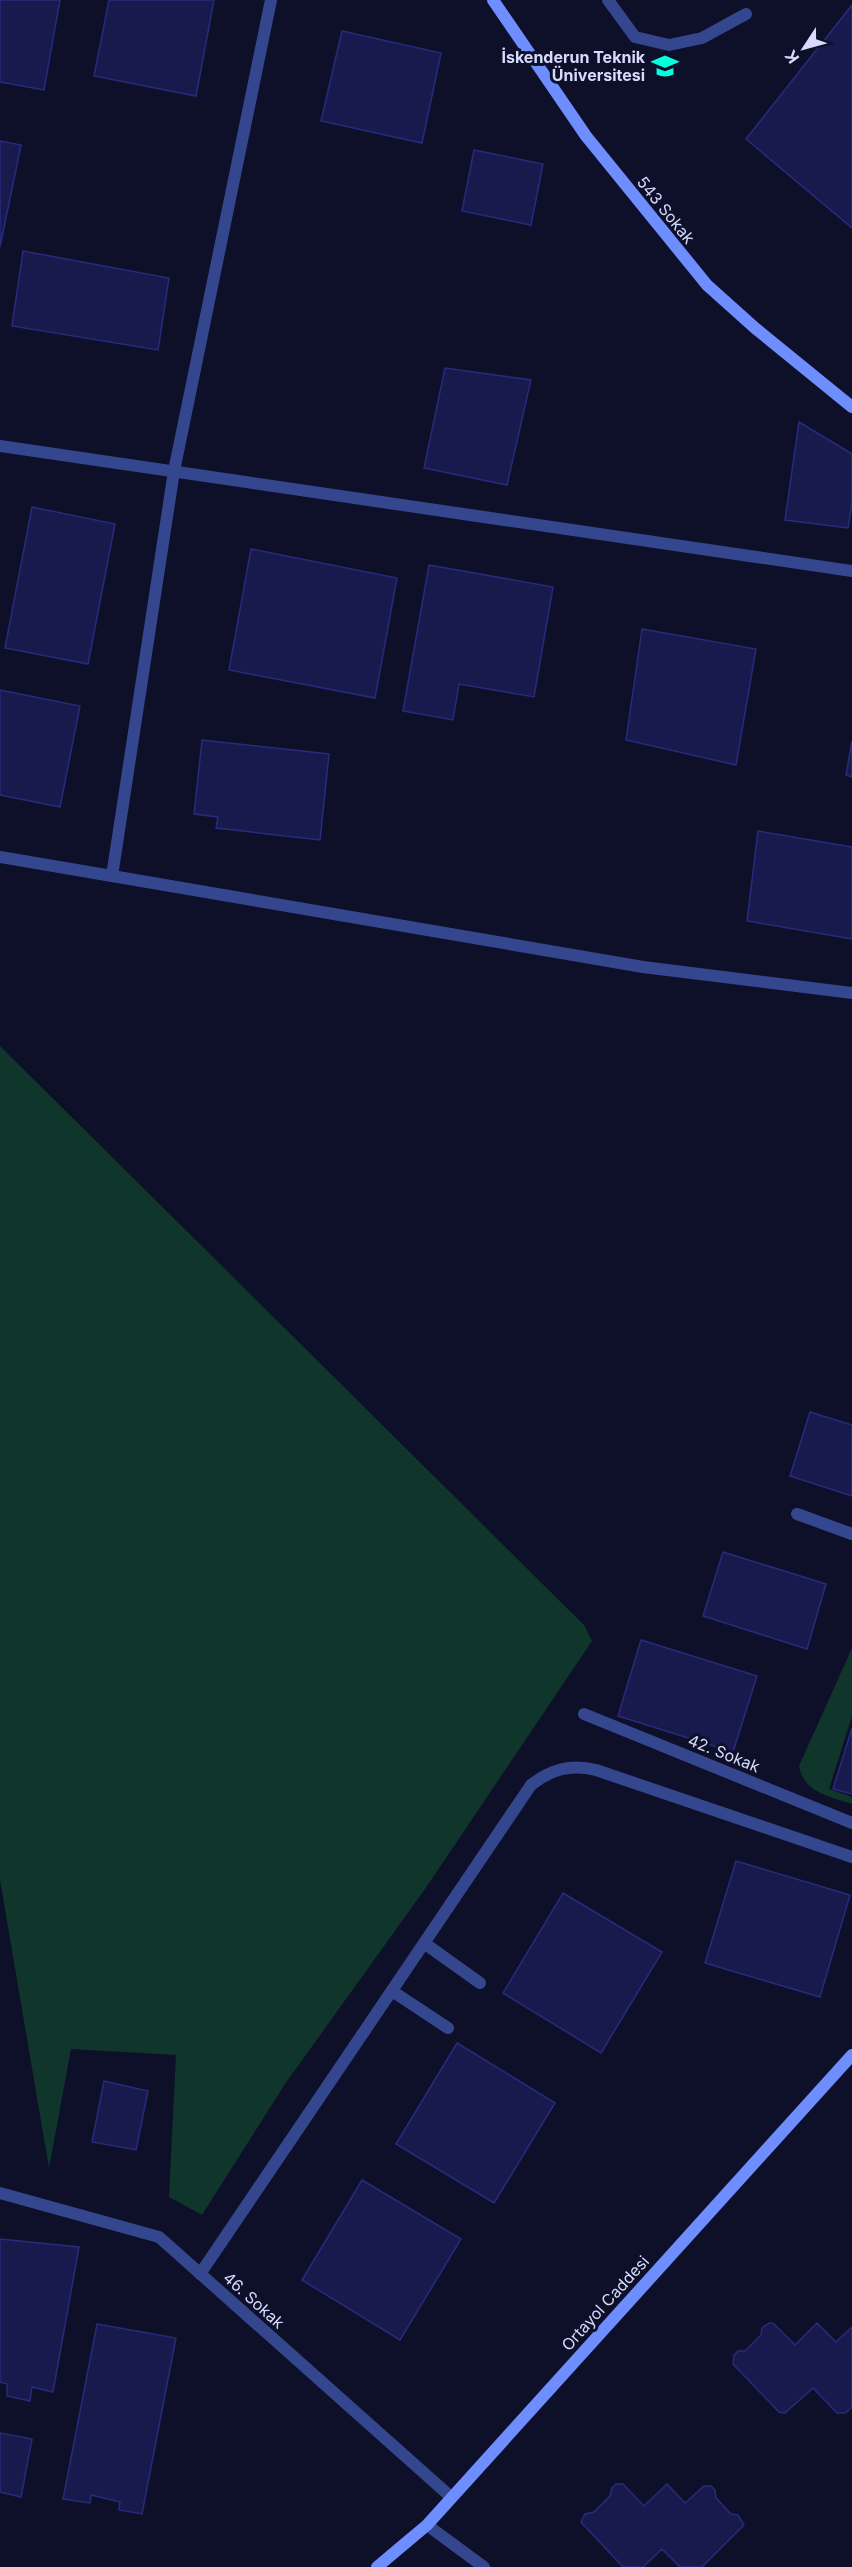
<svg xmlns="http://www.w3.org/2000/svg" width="852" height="2567" font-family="Inter,sans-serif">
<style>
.green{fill:#10352b}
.building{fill:#181a4d;stroke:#272b7b;stroke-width:1.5}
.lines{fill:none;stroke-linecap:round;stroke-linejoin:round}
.lane{stroke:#34478e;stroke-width:12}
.street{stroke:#34478e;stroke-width:12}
.secondary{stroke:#6e8eff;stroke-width:12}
.labels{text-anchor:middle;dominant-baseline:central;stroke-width:6;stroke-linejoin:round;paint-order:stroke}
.poi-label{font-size:16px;font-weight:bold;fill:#d7dcff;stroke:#0e102a;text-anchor:end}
.street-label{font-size:16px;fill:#d7dcff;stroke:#0e102a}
</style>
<rect width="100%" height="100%" fill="#0e102a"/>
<!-- green -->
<path class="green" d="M0,1046L584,1625L592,1641L425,1889L285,2084L202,2215L169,2197L176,2055L71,2049L49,2168L0,1880Z
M852,1648V1716L829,1789L852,1797V1804C829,1796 804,1793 799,1766Z"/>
<!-- building -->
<path class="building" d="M0,0H60L44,90L0,82Z
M109,0H214L196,96L94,76Z
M852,5V228L746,139Z
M342,31L441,53L422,143L321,121Z
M0,141L21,145L0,247Z
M474,150L543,164L531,225L462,211Z
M23,251L169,278L158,350L12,326Z
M445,368L531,380L507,485L424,468Z
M799,422L852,454V503L848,528L785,520Z
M32,507L115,524L88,664L5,648Z
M251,549L397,578L375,698L229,670Z
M429,565L553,587L534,697L459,684L453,720L403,711Z
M642,629L756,649L736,765L626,740Z
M0,690L80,706L60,807L0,795Z
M202,740L329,754L320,840L216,828L218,817L194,814Z
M852,741V777L846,775Z
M758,831L852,847V939L747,921Z
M810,1412L852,1425V1496L790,1476Z
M723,1552L826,1584L807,1649L703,1616Z
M641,1640L757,1676L733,1752L618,1716Z
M852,1728V1794L833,1789Z
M736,1861L850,1895L820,1997L705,1963Z
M563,1893L662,1952L601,2053L503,1993Z
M457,2043L555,2103L494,2203L396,2144Z
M104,2081L148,2091L136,2150L92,2142Z
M362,2180L461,2239L400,2340L302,2280Z
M0,2239L79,2247L53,2392L32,2387L30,2401L7,2396V2384L0,2382Z
M769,2323H773L795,2345L817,2323L836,2342L852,2327V2407L845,2413H837L813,2388L785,2413L779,2412L733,2364L734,2355L738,2351H745L761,2335L762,2328Z
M97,2324L176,2338L142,2514L119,2510L120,2502L91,2495L90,2503L63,2499Z
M0,2433L32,2439L21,2497L0,2492Z
M616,2484H623L644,2506L667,2484L685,2503L704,2486H711L715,2490L716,2498L731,2514L738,2515L744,2525L702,2567H680L662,2549L643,2567H623L581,2522L585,2514L594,2512L610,2496L612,2488Z"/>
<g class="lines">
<!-- lane -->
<path class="lane" d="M608,0L635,37L669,45L702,38L746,14
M0,857L112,876
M797,1514L852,1534
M584,1714L852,1823
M424,1943L480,1983
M392,1991L448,2028
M200,2274L531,1785C551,1769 571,1764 596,1770L852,1857"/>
<!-- street -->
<path class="street" d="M271,0L174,471L112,876L643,967L852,993
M0,446L852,571
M0,2193L159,2237L451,2497
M427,2525L484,2567"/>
<!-- secondary -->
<path class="secondary" d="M493,0L586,136L707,285L755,328L852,407
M377,2567L427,2525L852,2055"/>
</g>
<!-- icons -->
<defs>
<symbol id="university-bare" viewBox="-9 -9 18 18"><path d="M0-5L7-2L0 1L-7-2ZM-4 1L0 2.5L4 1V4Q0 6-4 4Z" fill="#03ffdb" stroke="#0e102a" stroke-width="2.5" paint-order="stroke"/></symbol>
</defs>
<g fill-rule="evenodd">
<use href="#university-bare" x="646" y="47" width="38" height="38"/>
</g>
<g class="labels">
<!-- poi labels -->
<g class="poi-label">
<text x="645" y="57">İskenderun Teknik<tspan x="645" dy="18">Üniversitesi</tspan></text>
</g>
<!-- street labels -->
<g class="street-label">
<text transform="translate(666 210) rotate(51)">543 Sokak</text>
<text transform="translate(724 1753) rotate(22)">42. Sokak</text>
<text transform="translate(254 2300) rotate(42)">46. Sokak</text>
<text transform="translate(605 2303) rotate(-48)">Ortayol Caddesi</text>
</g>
</g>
<!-- north arrow -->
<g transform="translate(804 48) rotate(234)" stroke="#0e102a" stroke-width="4.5" paint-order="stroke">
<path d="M0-4.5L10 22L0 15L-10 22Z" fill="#d7dcff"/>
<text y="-9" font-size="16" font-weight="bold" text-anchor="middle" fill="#d7dcff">K</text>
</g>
</svg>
